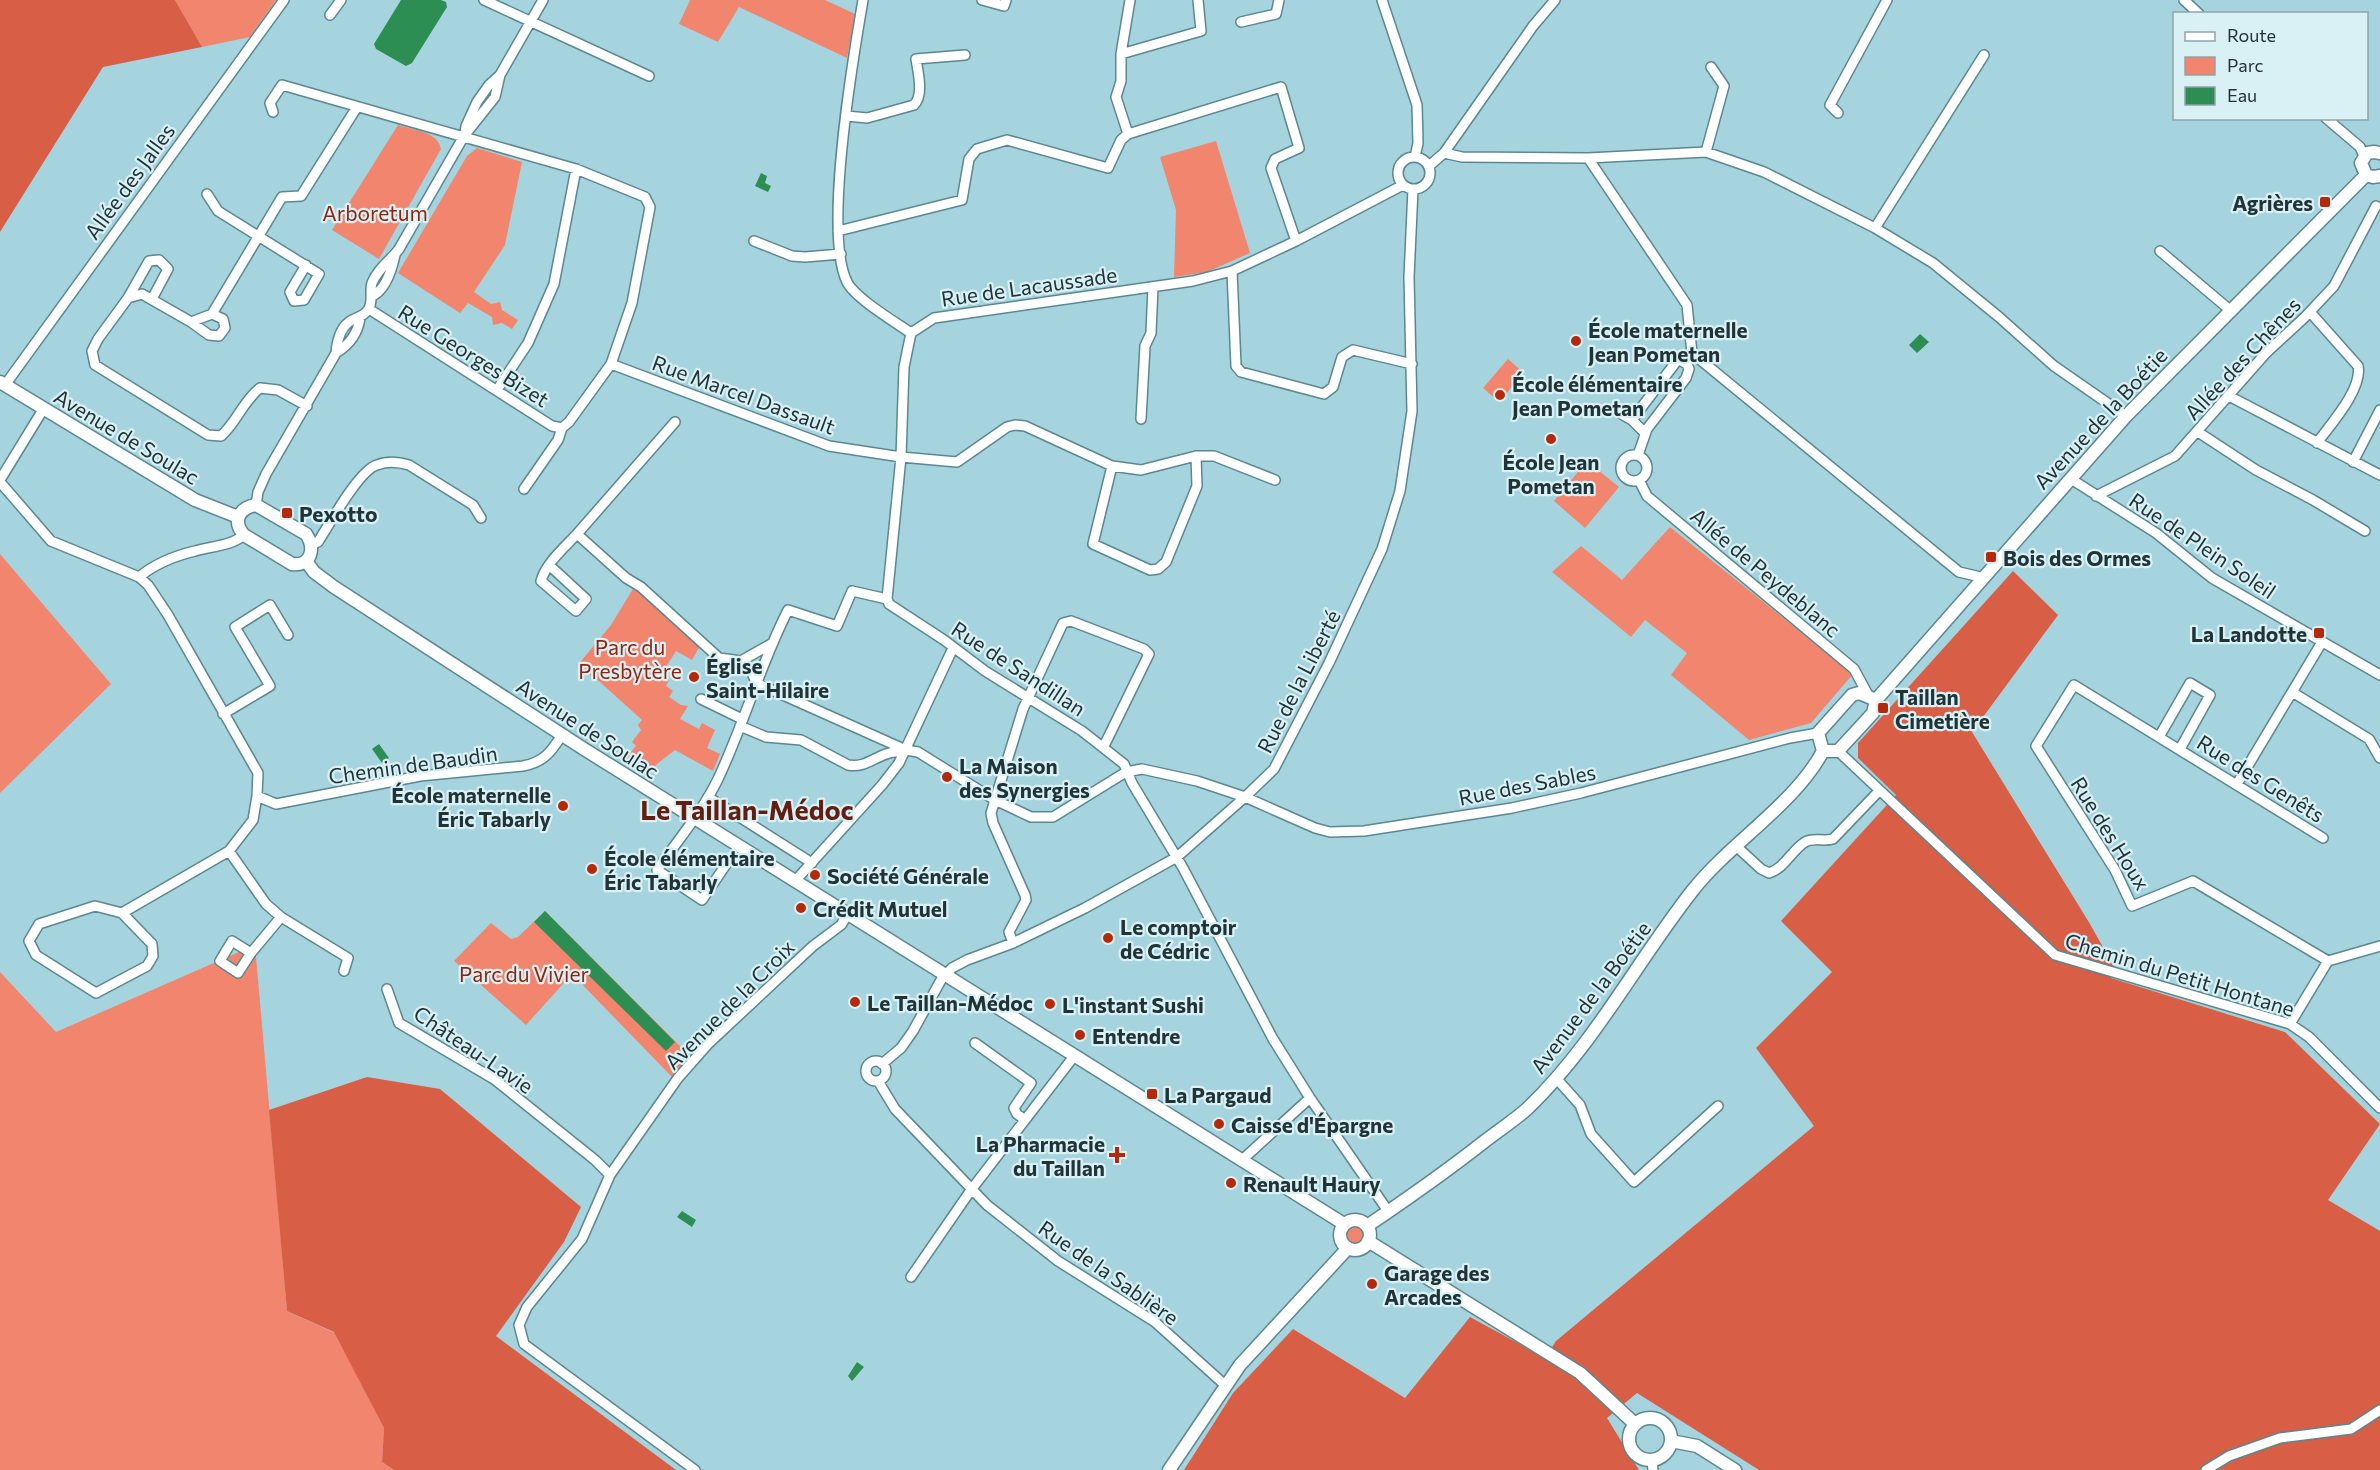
<svg xmlns="http://www.w3.org/2000/svg" width="2380" height="1470" font-family="Commissioner,sans-serif">
<style>
.green{fill:#f2856e}
.forest{fill:#d85e45}
.water{fill:#2c8e53}
.lines{fill:none;stroke-linecap:round;stroke-linejoin:round}
.minor-casing{stroke:#5b8791;stroke-width:12}
.secondary-casing{stroke:#5b8791;stroke-width:15}
.minor{stroke:#fff;stroke-width:9}
.secondary{stroke:#fff;stroke-width:12}
.poi-dot{fill:#b4290a;stroke:#d9f0f5;stroke-width:2}
.labels{text-anchor:middle;dominant-baseline:central;stroke-width:4.5;stroke-linejoin:round;paint-order:stroke}
.street-label{font-size:21px;fill:#203337;stroke:#d9f0f5}
.poi-label{font-size:21px;font-weight:bold;fill:#203337;stroke:#d9f0f5;text-anchor:start}
.park-label{font-size:21px;fill:#93230c;stroke:#d9f0f5}
.district-label{font-size:27px;font-weight:bold;fill:#611e11;stroke:#d9f0f5}
</style>
<rect width="100%" height="100%" fill="#a5d4de"/>
<!-- green -->
<path class="green" d="M175,0H276L250,37L202,47Z
M690,0H825L855,14L847,58L739,7L718,42L679,24Z
M398,125C412,130 438,131 441,149L379,259L332,230Z
M1216,141L1250,253L1207,272L1174,277L1176,210L1160,157Z
M477,148L522,162L505,245L474,292L491,304L500,302L502,310L518,320L512,329L502,323L493,325L492,317L468,303L460,313L398,273L467,156Z
M1508,359L1524,373L1499,402L1483,388Z
M1587,461L1619,487L1585,528L1554,501Z
M1670,527L1853,674L1811,723L1749,740L1671,675L1687,653L1645,620L1631,637L1552,572L1581,546L1622,580Z
M0,554L111,684L0,793Z
M636,584L700,646L692,660L676,651L661,675L669,680L666,686L673,691L669,697L681,705L688,706L680,719L699,729L702,723L715,730L707,748L720,754L713,771L675,750L657,764L649,775L624,760L636,746L632,742L641,730L638,725L642,720L600,682L577,666L611,625Z
M545,911L691,1057L673,1078L572,974L526,1025L454,961L491,923L511,939L518,937Z
M255,945L287,1311L337,1334L384,1428L382,1462L394,1470H0V972L56,1032Z
M1344 1234a11 11 0 1 1 22 0a11 11 0 1 1-22 0Z"/>
<!-- forest -->
<path class="forest" d="M0,0H175L202,47L103,67L0,232Z
M2013,571L2058,615L1972,732L2090,924L2114,967L2111,978L2285,1032L2380,1124L2328,1200L2380,1231V1470H1759L1637,1393L1607,1418L1639,1470H1184L1233,1393L1293,1329L1405,1398L1470,1317L1545,1358L1556,1341L1814,1126L1756,1048L1832,972L1781,921L1896,795L1858,758V743Z
M367,1077L440,1089L581,1207L564,1242L496,1336L676,1470H394L382,1462L384,1428L334,1332L287,1311L269,1110Z"/>
<!-- water -->
<path class="water" d="M401,0H441L446,2L447,7L412,63L406,66L376,49L374,44Z
M761,173L767,176L765,183L771,186L768,192L755,186Z
M1920,334L1929,342L1917,353L1909,345Z
M379,744L389,758L382,763L372,749Z
M545,911L675,1042L666,1051L534,922Z
M682,1211L696,1220L692,1227L677,1217Z
M857,1362L864,1367L852,1381L848,1376Z"/>
<g class="lines">
<defs>
<path id="minor" d="M484,0L649,76
M863,0C853,58 823,233 847,282C855,298 895,322 911,333
M982,0L1004,6L1006,0
M1382,0L1417,105L1418,143L1415,157
M2184,0L2199,14
M330,15L341,0
M1241,22L1276,14L1279,0
M1121,54L1130,0
M273,112L270,103L282,85L576,169L645,197L650,207L632,303L611,364L569,422L562,428
M1838,113L1830,105L1887,0
M847,116L867,118L914,105C924,95 918,72 916,59L965,55
M2326,118L2360,147L2364,156
M465,134L466,126L477,102L489,85L500,75L543,0
M1128,134L1116,97L1121,81V54L1201,31L1198,0
M1706,152L1724,86L1711,67
M1444,153L1462,157L1588,158L1706,152L1764,172L1875,228L1933,263L1999,317L2054,366L2126,416
M1398 173a16 16 0 1 1 32 0a16 16 0 1 1-32 0Z
M1588,158L1687,305L1692,353L1959,572L1985,578
M1429,166L1444,153L1533,26L1555,0
M207,194L218,211L319,274L304,300L294,301L290,292L306,265
M1875,228L1984,55
M838,231L962,200L969,159L977,149L1007,140L1108,168L1121,140L1128,134L1281,87L1299,148L1275,159L1271,168L1296,241
M754,241L792,256L805,257L841,254
M2160,251L2230,310
M1232,271L1236,366L1241,372L1324,394L1333,387L1342,357L1353,350L1412,364
M372,296C386,290 392,269 395,255
M128,298L149,261L159,260L168,269L152,299
M369,309L552,426L562,428
M2310,312L2358,366C2363,389 2330,425 2317,443
M191,322L209,335L219,336L225,328L223,319L212,314
M336,353C349,345 358,333 360,318
M611,364L829,446L901,457L957,462L1007,427L1015,425L1025,426L1112,466L1141,470L1196,456H1214L1275,480
M5,385L284,0
M497,390L528,343L554,284L576,169
M2229,396L2380,475
M307,406L278,390L260,388C243,401 237,422 221,436L208,435L95,365L92,351L98,339L128,298L142,294L191,322L212,314L282,197L301,196L357,107
M1618,412L1632,420
M1141,419L1145,346L1151,333L1153,287
M675,422L577,534L626,578L641,587L719,658L741,661L751,670L756,683L906,750L918,752L995,800L1031,817H1053L1126,772L1142,769L1197,781L1245,797L1315,828L1330,832L1364,831L1512,808L1581,793L1790,738L1818,733
M2198,432L2256,470L2313,500L2365,531
M1621 468a13 13 0 1 1 26 0a13 13 0 1 1-26 0Z
M1638,455L1647,429L1686,378L1689,369L1687,364L1679,360L1676,362L1632,420L1645,433
M2353,462L2380,410
M1112,466L1093,544L1150,570L1158,569L1166,562L1197,486L1196,456
M2071,479L2156,533L2212,578L2380,675
M0,480L44,408
M1639,480L1647,496L1854,669L1868,695
M0,482L51,541L139,577L148,585L168,615L258,773L257,796L253,820L229,851L122,913L95,906L39,924L29,941L36,955L96,993L147,966L153,956L152,944L122,913
M524,489L558,440L562,428
M2096,496L2175,456L2266,353L2305,317L2334,286L2376,206
M256,505L258,492L266,474L336,353C337,341 341,326 352,320C358,317 364,316 368,310C374,301 369,292 372,283C378,268 390,261 399,249L464,136L495,97L500,75
M312,545L318,542C329,525 359,470 377,465C387,461 399,462 409,465L473,505L481,518
M549,565L586,599L576,611L541,581C546,563 564,548 577,534
M139,577C156,563 174,556 195,551C212,546 231,546 244,535
M887,599L889,604L944,640L985,671L1082,731L1124,764L1132,783L1183,868L1273,1039L1310,1098L1388,1211
M887,599L901,457L904,367L911,333L934,318L1193,281L1232,271L1296,241L1403,185
M741,661L771,644
M2292,692L2369,739L2380,758
M701,699L742,719
M223,714L270,686L235,627L270,605L288,635
M740,726L766,737L801,740L848,765C863,768 872,759 886,754C892,752 899,751 906,750
M2159,737L2190,683L2210,695L2180,749
M1838,751L2055,955L2290,1024L2309,1037L2380,1108
M2237,784L2322,642
M257,796L276,804L420,776L523,766C544,762 551,752 562,735
M708,797L812,863
M2323,838L2074,685L2036,746L2115,870L2132,906L2193,881L2328,961
M1736,846L1761,869L1769,873C1785,868 1791,851 1805,842C1813,837 1823,842 1833,839L1879,791
M229,851L266,904L281,917L348,958L344,971
M727,863L702,900L657,870C678,840 702,812 718,779C744,724 760,665 788,610L837,626L852,591L887,599
M795,881L882,785L899,763L953,648
M1013,943L1009,932L1026,900L1025,895L993,823L991,813L1023,709L1063,623L1071,621L1144,649L1149,654L1104,746
M251,953L232,941L220,961L238,973L251,953L281,917
M387,989L399,1023L494,1079L595,1160L610,1175
M2290,1024L2328,961L2380,946
M975,1043L1031,1083L1014,1108L1017,1114L1025,1120
M866 1071a10 10 0 1 1 20 0a10 10 0 1 1-20 0Z
M882,1064L901,1048L913,1031L941,980L952,968L967,960L1013,943L1085,908L1177,857L1245,797L1274,769L1329,663L1382,549L1400,491L1412,411L1409,277L1413,189
M1556,1078L1580,1105L1591,1134L1634,1182L1718,1106
M878,1081L895,1109L987,1205L1058,1261L1155,1322L1225,1385
M1242,1160L1310,1098
M911,1277L971,1190L1075,1055
M1652,1460L1653,1470
M695,1470L524,1344L519,1325L527,1307L582,1239L610,1175L678,1078L708,1044L813,946L841,925L848,914
M2206,1470L2229,1456L2280,1438L2351,1429L2380,1410"/>
<path id="secondary" d="M2380,153L2374,152L2367,153L2361,163L2366,175L2373,177L2380,176
M0,382L195,500L238,517
M256,505L306,534C316,548 311,567 292,564L244,535C232,521 239,508 256,505Z
M306,561L314,572L334,587L584,749L1344,1224
M1876,700L2126,416L2366,175
M1823,751L1818,733L1852,695L1859,693L1876,700
M1823,751H1838L1873,713L1876,700
M1340 1235a15 15 0 1 1 30 0a15 15 0 1 1-30 0Z
M1367,1226C1407,1199 1447,1171 1485,1141C1499,1130 1515,1120 1528,1108C1594,1045 1637,961 1693,890C1730,843 1795,804 1823,751
M1368,1241L1580,1373L1635,1424
M1629 1439a21 21 0 1 1 42 0a21 21 0 1 1-42 0Z
M1671,1441L1697,1446L1735,1470
M1169,1470L1240,1365L1348,1248"/>
</defs>
<!-- minor casing -->
<use href="#minor" class="minor-casing"/>
<!-- secondary casing -->
<use href="#secondary" class="secondary-casing"/>
<!-- minor -->
<use href="#minor" class="minor"/>
<!-- secondary -->
<use href="#secondary" class="secondary"/>
</g>
<!-- markers -->
<g class="poi-dot">
<rect x="2319" y="196" width="12" height="12" rx="3"/>
<circle cx="1576" cy="341" r="6"/>
<circle cx="1500" cy="395" r="6"/>
<circle cx="1551" cy="439" r="6"/>
<rect x="281" y="507" width="12" height="12" rx="3"/>
<rect x="1985" y="551" width="12" height="12" rx="3"/>
<rect x="2313" y="627" width="12" height="12" rx="3"/>
<circle cx="694" cy="677" r="6"/>
<rect x="1877" y="702" width="12" height="12" rx="3"/>
<circle cx="947" cy="777" r="6"/>
<circle cx="563" cy="806" r="6"/>
<circle cx="592" cy="869" r="6"/>
<circle cx="815" cy="875" r="6"/>
<circle cx="801" cy="908" r="6"/>
<circle cx="1108" cy="938" r="6"/>
<circle cx="855" cy="1002" r="6"/>
<circle cx="1050" cy="1004" r="6"/>
<circle cx="1080" cy="1035" r="6"/>
<rect x="1146" y="1088" width="12" height="12" rx="3"/>
<circle cx="1219" cy="1124" r="6"/>
<path d="M1114 1146h6v6h6v6h-6v6h-6v-6h-6v-6h6z"/>
<circle cx="1231" cy="1183" r="6"/>
<circle cx="1372" cy="1284" r="6"/>
</g>
<g class="labels">
<!-- street labels -->
<g class="street-label">
<text transform="translate(129 181) rotate(-54)">Allée des Jalles</text>
<text transform="translate(1029 286) rotate(-8)">Rue de Lacaussade</text>
<text transform="translate(474 355) rotate(32)">Rue Georges Bizet</text>
<text transform="translate(2242 358) rotate(-47)">Allée des Chênes</text>
<text transform="translate(744 394) rotate(20)">Rue Marcel Dassault</text>
<text transform="translate(2100 418) rotate(-47)">Avenue de la Boétie</text>
<text transform="translate(127 436) rotate(31)">Avenue de Soulac</text>
<text transform="translate(2203 545) rotate(34)">Rue de Plein Soleil</text>
<text transform="translate(1766 572) rotate(40)">Allée de Peydeblanc</text>
<text transform="translate(1019 668) rotate(33)">Rue de Sandillan</text>
<text transform="translate(1298 681) rotate(-63)">Rue de la Liberté</text>
<text transform="translate(588 728) rotate(33)">Avenue de Soulac</text>
<text transform="translate(413 764) rotate(-8)">Chemin de Baudin</text>
<text transform="translate(2261 778) rotate(32)">Rue des Genêts</text>
<text transform="translate(1527 784) rotate(-11)">Rue des Sables</text>
<text transform="translate(2111 833) rotate(58)">Rue des Houx</text>
<text transform="translate(2180 974) rotate(17)">Chemin du Petit Hontane</text>
<text transform="translate(1590 997) rotate(-53)">Avenue de la Boétie</text>
<text transform="translate(729 1004) rotate(-45)">Avenue de la Croix</text>
<text transform="translate(474 1049) rotate(34)">Château-Lavie</text>
<text transform="translate(1109 1272) rotate(35)">Rue de la Sablière</text>
</g>
<!-- poi labels -->
<g class="poi-label">
<text x="2313" y="202" text-anchor="end">Agrières</text>
<text x="1588" y="329">École maternelle<tspan x="1588" dy="24">Jean Pometan</tspan></text>
<text x="1512" y="383">École élémentaire<tspan x="1512" dy="24">Jean Pometan</tspan></text>
<text x="1551" y="461" text-anchor="middle">École Jean<tspan x="1551" dy="24">Pometan</tspan></text>
<text x="299" y="513">Pexotto</text>
<text x="2003" y="557">Bois des Ormes</text>
<text x="2307" y="633" text-anchor="end">La Landotte</text>
<text x="706" y="665">Église<tspan x="706" dy="24">Saint-Hilaire</tspan></text>
<text x="1895" y="696">Taillan<tspan x="1895" dy="24">Cimetière</tspan></text>
<text x="959" y="765">La Maison<tspan x="959" dy="24">des Synergies</tspan></text>
<text x="551" y="794" text-anchor="end">École maternelle<tspan x="551" dy="24">Éric Tabarly</tspan></text>
<text x="604" y="857">École élémentaire<tspan x="604" dy="24">Éric Tabarly</tspan></text>
<text x="827" y="875">Société Générale</text>
<text x="813" y="908">Crédit Mutuel</text>
<text x="1120" y="926">Le comptoir<tspan x="1120" dy="24">de Cédric</tspan></text>
<text x="867" y="1002">Le Taillan-Médoc</text>
<text x="1062" y="1004">L'instant Sushi</text>
<text x="1092" y="1035">Entendre</text>
<text x="1164" y="1094">La Pargaud</text>
<text x="1231" y="1124">Caisse d'Épargne</text>
<text x="1105" y="1143" text-anchor="end">La Pharmacie<tspan x="1105" dy="24">du Taillan</tspan></text>
<text x="1243" y="1183">Renault Haury</text>
<text x="1384" y="1272">Garage des<tspan x="1384" dy="24">Arcades</tspan></text>
</g>
<!-- park labels -->
<g class="park-label">
<text x="375" y="212">Arboretum</text>
<text x="630" y="646">Parc du<tspan x="630" dy="24">Presbytère</tspan></text>
<text x="524" y="973">Parc du Vivier</text>
</g>
<!-- district labels -->
<g class="district-label">
<text x="747" y="809">Le Taillan-Médoc</text>
</g>
</g>
<!-- legend -->
<rect x="2173" y="12" width="195" height="108" fill="#d9f0f5" stroke="#8fa4a9" stroke-width="1.5"/>
<rect x="2185" y="32" width="30" height="9" fill="#ffffff" stroke="#8fa4a9" stroke-width="1.5"/>
<text x="2227" y="42" font-size="18" fill="#203337">Route</text>
<rect x="2185" y="57" width="30" height="18" fill="#f2856e" stroke="#8fa4a9" stroke-width="1.5"/>
<text x="2227" y="72" font-size="18" fill="#203337">Parc</text>
<rect x="2185" y="87" width="30" height="18" fill="#2c8e53" stroke="#8fa4a9" stroke-width="1.5"/>
<text x="2227" y="102" font-size="18" fill="#203337">Eau</text>
</svg>
